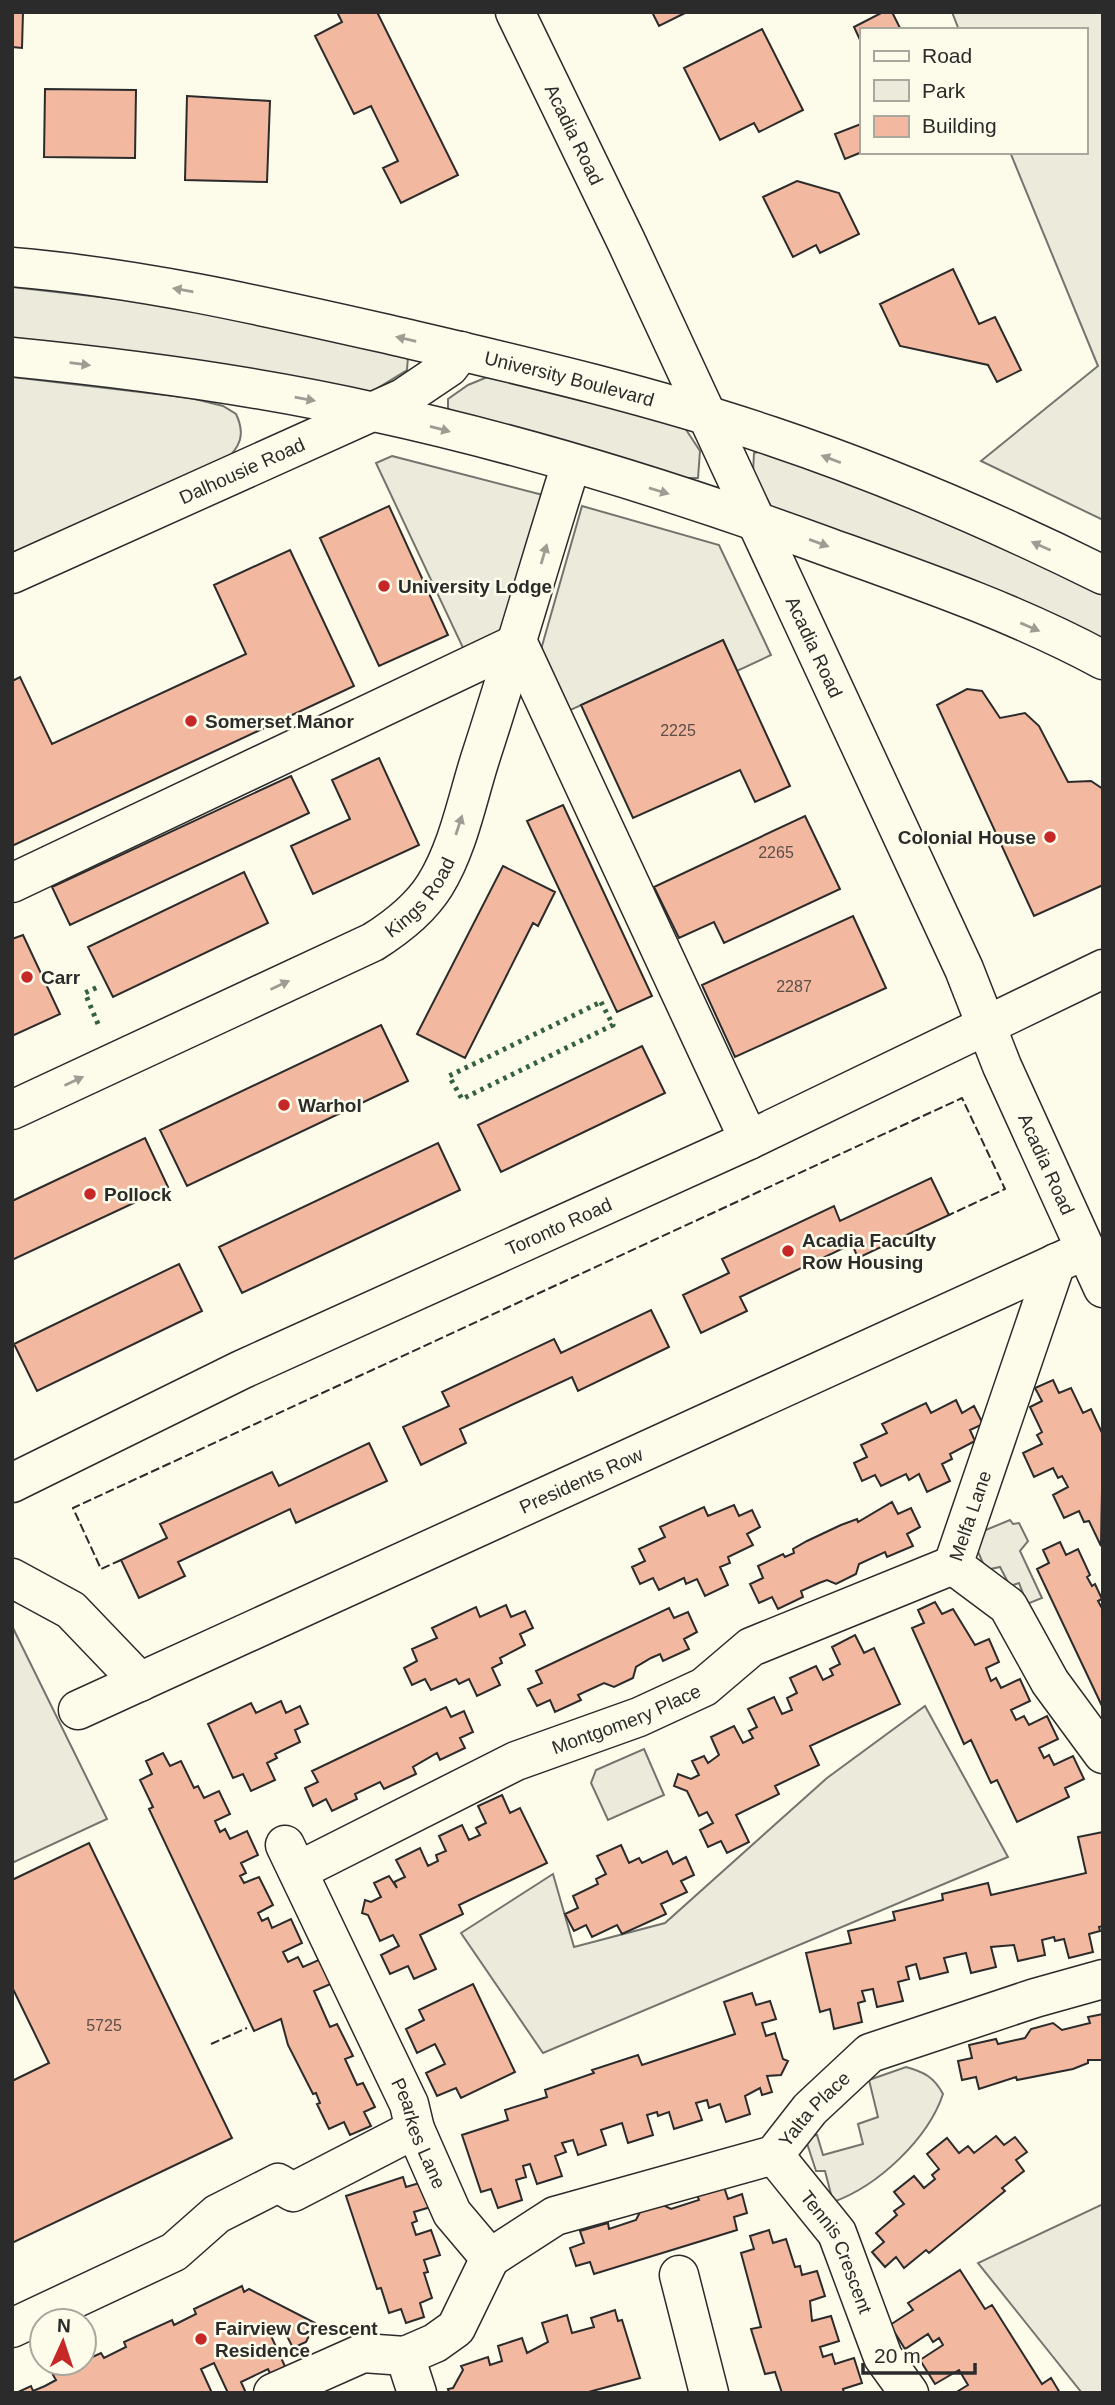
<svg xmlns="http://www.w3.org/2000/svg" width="1115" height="2405" font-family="Helvetica,sans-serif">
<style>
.green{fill:#ecebdb;stroke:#74746e;stroke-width:2}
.building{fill:#f2b8a0;stroke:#2b2b2b;stroke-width:2}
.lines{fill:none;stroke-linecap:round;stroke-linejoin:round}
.minor-casing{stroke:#2b2b2b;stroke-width:41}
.major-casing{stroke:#2b2b2b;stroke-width:41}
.minor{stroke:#fdfbea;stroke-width:38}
.major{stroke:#fdfbea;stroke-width:38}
.hedge{stroke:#34623c;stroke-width:5;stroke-dasharray:3.5 5;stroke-linecap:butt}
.fence{stroke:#2b2b2b;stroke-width:2;stroke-dasharray:9 3.5;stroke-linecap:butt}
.oneway{fill:#9e9d94}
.poi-dot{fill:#c62828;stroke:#fdfbea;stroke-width:2.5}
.labels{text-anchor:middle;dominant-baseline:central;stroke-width:5;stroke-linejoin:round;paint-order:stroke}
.number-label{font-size:16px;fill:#5d4e48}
.street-label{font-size:19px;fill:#2b2b2b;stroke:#fdfbea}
.poi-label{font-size:19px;font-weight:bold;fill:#2b2b2b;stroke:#fdfbea;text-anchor:start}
</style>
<rect width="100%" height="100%" fill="#fdfbea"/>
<!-- green -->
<path class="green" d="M952,12H1103V520L981,461L1098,366L1010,152H1085V30H959Z
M12,287L197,308L408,357L407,370L368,394L12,346Z
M497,373L683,425L700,451L698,478H686L453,414L448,408V399L468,385Z
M12,377L191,398L223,406L236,414C246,435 240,447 224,462L12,561Z
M767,450L854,480L1103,591V645L773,510L753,473L754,453Z
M392,456L543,495L510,627L464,650L376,463Z
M582,506L719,545L771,655L737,671L723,640L564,713L540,653Z
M1010,1520L1013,1524L1019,1523L1028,1541L1020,1551L1042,1598L1027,1604L1019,1583L1010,1586L1000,1567L986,1570L975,1545L976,1534Z
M12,1626L107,1819L12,1863Z
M925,1706L1008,1857L543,2053L461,1933L553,1874L574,1947L665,1923L827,1778Z
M644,1749L664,1795L608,1820L591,1783L596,1770Z
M906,2067C924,2072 934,2077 943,2094C928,2139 878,2186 833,2202L825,2171H816L805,2137L817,2135L823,2155L863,2144L858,2124L878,2117L869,2080Z
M1103,2204V2393H1082L978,2263Z"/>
<!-- building -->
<path class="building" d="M12,12H23L22,48L12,47Z
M337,12H377L458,175L401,203L383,168L398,161L371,106L354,114L315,36L342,22Z
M652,12H687L659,26Z
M883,12H892L901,30H861V42L854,27Z
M762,29L803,110L759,132L754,123L720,140L684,68Z
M45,89L136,90L135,158L44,157Z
M187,96L270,101L267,182L185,180Z
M861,124L862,152L845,159L835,134Z
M797,181L839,193L859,234L820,253L816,245L793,257L763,197Z
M953,269L979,324L995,317L1021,370L997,382L988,365L900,346L880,304Z
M389,506L448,635L379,666L320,538Z
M290,550L354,686L12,846V681L20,677L52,744L246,654L214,585Z
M723,640L790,786L755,802L740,770L633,818L581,705Z
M967,689L982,691L1000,718L1025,713L1039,726L1068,782L1091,781L1103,789V885L1034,916L937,705Z
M379,758L419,845L313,894L291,846L350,819L332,780Z
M291,776L309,813L70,925L52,887Z
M563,805L652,996L617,1012L527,821Z
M805,816L840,889L724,943L714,922L679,938L654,887Z
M503,866L555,892L538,926L533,923L465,1058L417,1034Z
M244,872L268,923L113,997L88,947Z
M853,916L886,988L735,1057L702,985Z
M23,935L60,1014L12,1036V939Z
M381,1025L408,1081L187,1186L160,1130Z
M642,1046L665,1093L501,1172L478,1125Z
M145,1138L168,1187L12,1260V1201Z
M438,1143L460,1190L242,1293L219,1247Z
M931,1178L949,1215L858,1258L852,1244L740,1297L747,1311L701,1333L683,1295L729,1273L722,1259L834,1206L840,1221Z
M179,1264L202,1311L37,1391L14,1344Z
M651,1310L669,1347L578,1391L572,1377L460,1429L466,1443L421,1465L403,1427L449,1406L442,1392L554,1339L561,1353Z
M1053,1380L1059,1393L1071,1388L1083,1413L1091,1409L1103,1435L1101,1546L1089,1521L1084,1522L1079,1511L1064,1518L1053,1495L1068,1487L1062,1476L1058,1478L1053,1468L1034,1477L1023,1453L1042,1444L1037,1435L1042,1432L1030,1407L1042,1401L1035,1388Z
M956,1400L962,1413L974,1406L983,1424L970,1430L975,1441L950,1454L952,1459L942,1464L950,1481L927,1492L919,1474L909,1480L906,1474L881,1486L875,1475L862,1481L854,1463L867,1457L861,1445L887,1433L882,1424L926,1403L931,1413Z
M369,1443L387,1481L296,1523L290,1509L178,1562L185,1576L139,1598L121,1560L167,1538L160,1524L272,1472L279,1486Z
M892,1502L898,1514L911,1508L920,1527L907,1534L913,1546L887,1557L885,1552L859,1564L856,1574L836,1584L827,1580L819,1583L801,1591L803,1597L778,1609L772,1597L759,1603L750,1584L763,1578L758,1566L783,1554L785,1557L794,1553L793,1549L807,1541L841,1525L857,1519L858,1522Z
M734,1505L739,1516L752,1510L760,1527L747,1534L753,1545L728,1557L730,1563L720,1567L728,1585L705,1596L697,1579L686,1584L684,1578L659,1590L653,1578L640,1584L632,1567L645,1561L639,1549L665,1537L660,1527L704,1507L708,1516Z
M1060,1542L1066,1555L1078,1549L1090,1575L1087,1577L1092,1586L1095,1584L1102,1599L1098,1601L1103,1610L1102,1706L1037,1569L1049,1563L1043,1550Z
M935,1602L942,1614L953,1609L975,1645L989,1639L999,1662L986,1668L991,1681L996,1678L1001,1688L1020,1679L1030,1701L1011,1710L1016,1720L1024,1716L1029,1725L1047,1716L1058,1739L1039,1748L1044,1758L1049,1755L1054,1765L1073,1756L1084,1779L1065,1788L1069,1797L1017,1822L997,1780L991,1783L971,1740L964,1744L912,1628L924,1623L918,1610Z
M506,1605L511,1617L525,1611L533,1628L520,1634L525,1645L500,1658L502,1663L492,1668L500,1685L477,1696L469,1679L459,1684L456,1679L431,1690L425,1679L412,1685L404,1668L417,1661L412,1649L437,1638L432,1628L476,1607L480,1617Z
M669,1608L674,1618L688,1612L697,1632L684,1639L689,1649L663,1661L660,1654L651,1658L636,1667L633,1678L614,1687L604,1683L578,1695L581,1700L555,1712L550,1700L537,1706L528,1689L542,1683L536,1671Z
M855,1635L864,1653L874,1648L900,1704L810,1746L819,1765L775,1786L779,1794L736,1815L749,1842L727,1853L721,1841L708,1847L700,1830L713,1823L707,1812L699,1816L687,1791L674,1786L678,1774L691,1779L699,1775L692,1761L704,1756L708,1763L719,1755L711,1737L734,1726L743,1743L753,1738L749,1731L757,1727L748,1709L774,1697L782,1714L792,1710L787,1698L797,1693L790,1678L816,1666L823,1680L833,1675L830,1669L840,1664L832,1647Z
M281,1701L286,1713L300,1706L308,1724L295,1730L300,1742L275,1754L277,1758L267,1763L275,1780L251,1791L243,1774L233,1778L208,1724L251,1703L256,1713Z
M446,1707L451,1717L464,1711L473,1732L460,1738L465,1748L440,1760L437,1753L413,1767L416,1774L384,1789L380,1782L355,1794L357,1799L332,1811L326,1799L313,1806L305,1788L318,1782L312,1771Z
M163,1753L170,1766L181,1761L194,1788L198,1786L204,1798L219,1791L230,1814L215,1821L220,1832L225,1829L230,1839L247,1831L258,1855L241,1863L246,1873L240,1876L244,1883L259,1877L273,1905L258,1913L262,1921L268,1918L272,1928L291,1919L302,1943L283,1952L288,1962L298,1957L303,1967L321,1959L333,1983L314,1991L330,2027L337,2024L353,2056L345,2059L357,2085L363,2083L375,2107L364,2112L371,2126L350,2135L344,2122L329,2129L317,2104L320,2103L316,2093L313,2094L288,2045L281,2019L254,2031L149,1809L153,1807L140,1780L152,1774L146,1761Z
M502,1795L510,1813L520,1808L547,1863L459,1905L463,1914L420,1935L436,1969L414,1979L408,1966L390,1974L381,1955L399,1946L393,1935L380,1941L368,1915L362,1913L365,1900L371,1902L381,1897L374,1883L389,1876L397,1888L394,1882L405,1877L396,1860L420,1848L428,1866L438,1861L436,1855L446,1851L439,1836L462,1825L469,1840L480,1835L476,1828L486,1823L478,1806Z
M1103,1832V1926L1099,1927L1100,1931L1089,1934L1093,1952L1069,1958L1064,1939L1055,1941L1054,1937L1042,1940L1045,1955L1018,1961L1014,1945L991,1947L996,1967L971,1973L966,1953L944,1958L948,1972L920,1979L916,1964L906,1967L909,1979L898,1982L903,2001L877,2007L873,1989L862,1991L865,2001L858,2003L862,2022L834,2029L830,2009L820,2012L806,1953L851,1943L848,1931L895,1920L893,1912L943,1900L942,1894L988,1883L991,1895L1086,1873L1078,1837Z
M89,1843L232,2138L12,2243V2081L49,2063L12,1987V1880Z
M621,1845L629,1863L639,1858L642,1863L667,1851L673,1864L686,1857L694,1875L681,1881L687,1892L661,1904L666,1914L622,1934L617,1925L592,1937L586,1925L574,1931L565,1914L578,1908L573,1896L598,1884L596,1879L606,1874L597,1856Z
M473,1984L515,2072L461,2098L456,2088L437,2096L426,2073L445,2064L435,2044L417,2053L406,2029L424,2020L419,2010Z
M752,1993L756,2005L770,2001L776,2019L762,2023L766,2036L775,2033L783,2059L788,2061L781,2075L767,2076L772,2092L762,2095L760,2088L745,2096L750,2114L726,2122L720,2104L709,2108L707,2100L696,2103L702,2120L674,2129L669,2112L658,2116L657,2112L647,2115L653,2135L628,2143L622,2123L601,2130L606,2145L578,2155L573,2140L562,2143L566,2152L555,2156L562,2176L537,2184L530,2164L523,2166L526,2177L516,2180L522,2200L498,2208L491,2189L481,2192L462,2135L508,2120L505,2110L547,2097L545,2090L594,2073L592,2070L638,2055L642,2065L735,2034L724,2002Z
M1103,2014V2060H1088V2063L1073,2069L1017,2080L1016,2077L979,2089L976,2077L962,2080L958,2061L972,2058L969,2045L996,2039L998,2044L1025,2038L1031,2029L1053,2023L1062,2030L1090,2023L1088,2017Z
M996,2136L1004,2145L1015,2137L1027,2152L1016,2160L1024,2171L1002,2188L1005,2191L929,2253L926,2250L904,2268L896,2257L885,2267L872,2252L884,2242L876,2233L897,2215L894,2211L904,2204L894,2192L914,2176L924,2188L935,2179L932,2175L939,2169L927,2154L947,2138L959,2153L968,2146L974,2153Z
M403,2177L406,2187L426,2181L434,2206L414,2212L417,2221L412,2223L416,2235L431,2230L440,2255L424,2260L428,2272L424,2273L432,2298L420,2303L424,2317L406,2323L401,2309L389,2313L381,2288L377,2289L346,2196Z
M724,2187L728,2199L742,2194L747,2213L734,2217L737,2230L594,2274L590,2262L576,2266L570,2248L584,2243L580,2231L608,2223L609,2229L636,2220L641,2210L661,2204L671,2209L699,2200L697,2195Z
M769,2230L773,2243L786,2239L795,2267L800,2266L802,2275L817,2271L825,2296L810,2301L812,2321L831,2316L839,2341L820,2347L823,2357L832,2354L835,2364L854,2358L862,2383L843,2389L844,2393H782L775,2372L765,2374L751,2329L761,2327L741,2253L754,2249L750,2236Z
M960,2270L985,2309L992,2305L1042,2384L1051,2378L1060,2393H955L968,2385L959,2370L935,2384L920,2360L943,2345L939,2338L933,2342L928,2334L905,2349L890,2325L913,2310L908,2303Z
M242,2286L244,2292L249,2289L315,2323L306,2342L293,2348L284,2330L271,2336L289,2375L274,2382L268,2369L241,2382L246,2393H228L214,2363L201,2369L212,2393H16L31,2386L33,2391L45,2386L56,2380L53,2375L101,2353L104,2358L126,2347L124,2342L172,2320L174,2325L196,2314L194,2309Z
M615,2310L618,2321L622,2320L640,2378L585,2393H449L448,2389L453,2388L463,2370L461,2366L488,2357L490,2365L502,2361L498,2346L522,2338L527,2353L548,2342L542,2323L567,2315L572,2333L594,2327L591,2318Z"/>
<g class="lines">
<defs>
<g id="minor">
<path id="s1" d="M515,12L626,241L964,969L1002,1066L1103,1288"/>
<path id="s2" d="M12,574L403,398L449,367L461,351"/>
<path d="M518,643L749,1140"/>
<path d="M12,883L518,643"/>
<path id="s3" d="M12,1110L373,942C397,927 420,909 435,885C458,848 467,800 480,759C512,661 540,562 571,464"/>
<path id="s4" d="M12,1483L241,1370L749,1140L1103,969"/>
<path id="s5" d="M953,1565L1056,1263"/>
<path d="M953,1565L1008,1606L1050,1682L1103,1754"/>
<path d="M12,1578L71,1610L140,1682"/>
<path id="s6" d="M78,1710L1085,1250"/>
<path id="s7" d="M285,1845L409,2104L415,2129L452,2213L490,2258L456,2328L435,2343L405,2356L417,2393"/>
<path id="s8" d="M298,1871L516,1761L639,1717L704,1687L751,1647L953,1565"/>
<path id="s9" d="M774,2155L837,2233L883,2357L909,2393"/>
<path id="s10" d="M490,2258L555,2216L774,2155L810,2109L870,2053L1035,1998L1103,1979"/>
<path d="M679,2275L709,2393"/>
<path d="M12,2328L174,2252L217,2214L278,2183L293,2192L415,2129"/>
<path d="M273,2393L363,2353L405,2356"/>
</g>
<g id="major">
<path id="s11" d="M12,267C144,278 272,308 400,337C524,366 650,395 771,436C884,474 996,522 1103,575"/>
<path d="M12,357C133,369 255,385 374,412C527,445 680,493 828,547C920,580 1016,613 1103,660"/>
</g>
</defs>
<!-- minor casing -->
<use href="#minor" class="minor-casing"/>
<!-- major casing -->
<use href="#major" class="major-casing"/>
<!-- minor -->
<use href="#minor" class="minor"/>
<!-- major -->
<use href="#major" class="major"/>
<!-- hedge -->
<path class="hedge" d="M601,1002L613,1025L462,1099L449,1076Z
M98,1024L85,993L100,986"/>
<!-- fence -->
<path class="fence" d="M121,1560L101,1569L73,1508L962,1098L1005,1189L949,1215
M211,2044L247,2028"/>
</g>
<!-- one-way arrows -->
<defs><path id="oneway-solid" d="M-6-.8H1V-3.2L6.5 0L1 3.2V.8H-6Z" transform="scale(1.75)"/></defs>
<g class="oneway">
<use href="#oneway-solid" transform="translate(183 290) rotate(-170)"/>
<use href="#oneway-solid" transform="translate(406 339) rotate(-167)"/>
<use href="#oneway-solid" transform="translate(80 364) rotate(7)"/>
<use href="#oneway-solid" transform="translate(305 399) rotate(10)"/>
<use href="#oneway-solid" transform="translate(440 429) rotate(15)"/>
<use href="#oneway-solid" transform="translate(831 459) rotate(-159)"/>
<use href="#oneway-solid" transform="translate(659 491) rotate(17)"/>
<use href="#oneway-solid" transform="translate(819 543) rotate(20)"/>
<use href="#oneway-solid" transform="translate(1041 546) rotate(-156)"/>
<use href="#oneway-solid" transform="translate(544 554) rotate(-74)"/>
<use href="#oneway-solid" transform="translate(1030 627) rotate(23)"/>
<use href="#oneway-solid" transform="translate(459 825) rotate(-72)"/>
<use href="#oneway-solid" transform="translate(280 985) rotate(-25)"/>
<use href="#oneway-solid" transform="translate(74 1081) rotate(-25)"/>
</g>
<!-- markers -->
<g class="poi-dot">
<circle cx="384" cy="586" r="7"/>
<circle cx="191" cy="721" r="7"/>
<circle cx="1050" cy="837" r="7"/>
<circle cx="27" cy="977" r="7"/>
<circle cx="284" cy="1105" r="7"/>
<circle cx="90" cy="1194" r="7"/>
<circle cx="788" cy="1251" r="7"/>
<circle cx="201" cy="2339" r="7"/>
</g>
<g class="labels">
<!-- number labels -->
<g class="number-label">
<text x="678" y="730">2225</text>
<text x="776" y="852">2265</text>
<text x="794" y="986">2287</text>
<text x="104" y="2025">5725</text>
</g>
<!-- street labels -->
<g class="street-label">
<text stroke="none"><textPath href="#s1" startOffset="136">Acadia Road</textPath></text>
<text stroke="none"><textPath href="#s11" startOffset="569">University Boulevard</textPath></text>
<text stroke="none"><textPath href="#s2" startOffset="252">Dalhousie Road</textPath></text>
<text stroke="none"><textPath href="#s1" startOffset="702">Acadia Road</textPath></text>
<text stroke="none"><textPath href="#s3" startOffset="464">Kings Road</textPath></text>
<text stroke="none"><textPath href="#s1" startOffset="1269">Acadia Road</textPath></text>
<text stroke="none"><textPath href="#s4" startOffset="604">Toronto Road</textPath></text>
<text stroke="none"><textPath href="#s6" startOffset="553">Presidents Row</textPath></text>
<text stroke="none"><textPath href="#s5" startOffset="52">Melfa Lane</textPath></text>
<text stroke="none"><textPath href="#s8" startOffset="362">Montgomery Place</textPath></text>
<text stroke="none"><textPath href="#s10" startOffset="366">Yalta Place</textPath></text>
<text stroke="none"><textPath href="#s7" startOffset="318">Pearkes Lane</textPath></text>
<text stroke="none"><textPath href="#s9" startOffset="117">Tennis Crescent</textPath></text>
</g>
<!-- poi labels -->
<g class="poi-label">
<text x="398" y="586">University Lodge</text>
<text x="205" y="721">Somerset Manor</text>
<text x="1036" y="837" text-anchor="end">Colonial House</text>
<text x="41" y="977">Carr</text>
<text x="298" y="1105">Warhol</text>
<text x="104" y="1194">Pollock</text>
<text x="802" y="1240">Acadia Faculty<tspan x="802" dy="22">Row Housing</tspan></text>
<text x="215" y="2328">Fairview Crescent<tspan x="215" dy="22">Residence</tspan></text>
</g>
</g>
<!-- border -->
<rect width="1115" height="2405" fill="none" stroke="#2b2b2b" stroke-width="28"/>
<!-- legend -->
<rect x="860" y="28" width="228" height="126" fill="#fdfbea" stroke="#a9a89e" stroke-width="2"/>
<rect x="874" y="51" width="35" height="10" fill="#fdfbea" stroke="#a9a89e" stroke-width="2"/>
<text x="922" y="63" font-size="21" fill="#2b2b2b">Road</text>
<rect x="874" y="80" width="35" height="21" fill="#ecebdb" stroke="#a9a89e" stroke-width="2"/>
<text x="922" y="98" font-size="21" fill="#2b2b2b">Park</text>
<rect x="874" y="116" width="35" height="21" fill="#f2b8a0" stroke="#a9a89e" stroke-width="2"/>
<text x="922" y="133" font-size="21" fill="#2b2b2b">Building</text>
<!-- north arrow -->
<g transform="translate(63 2342) rotate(3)"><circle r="33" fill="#fdfbea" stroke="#a9a89e" stroke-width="2"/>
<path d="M0-5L12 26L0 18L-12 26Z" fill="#c62828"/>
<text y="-10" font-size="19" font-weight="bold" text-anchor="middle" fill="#2b2b2b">N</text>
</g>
<!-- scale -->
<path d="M863 2363v10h112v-10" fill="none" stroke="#2b2b2b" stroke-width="3.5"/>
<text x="874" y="2363" font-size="21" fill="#2b2b2b" stroke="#fdfbea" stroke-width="5" paint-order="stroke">20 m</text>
</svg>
